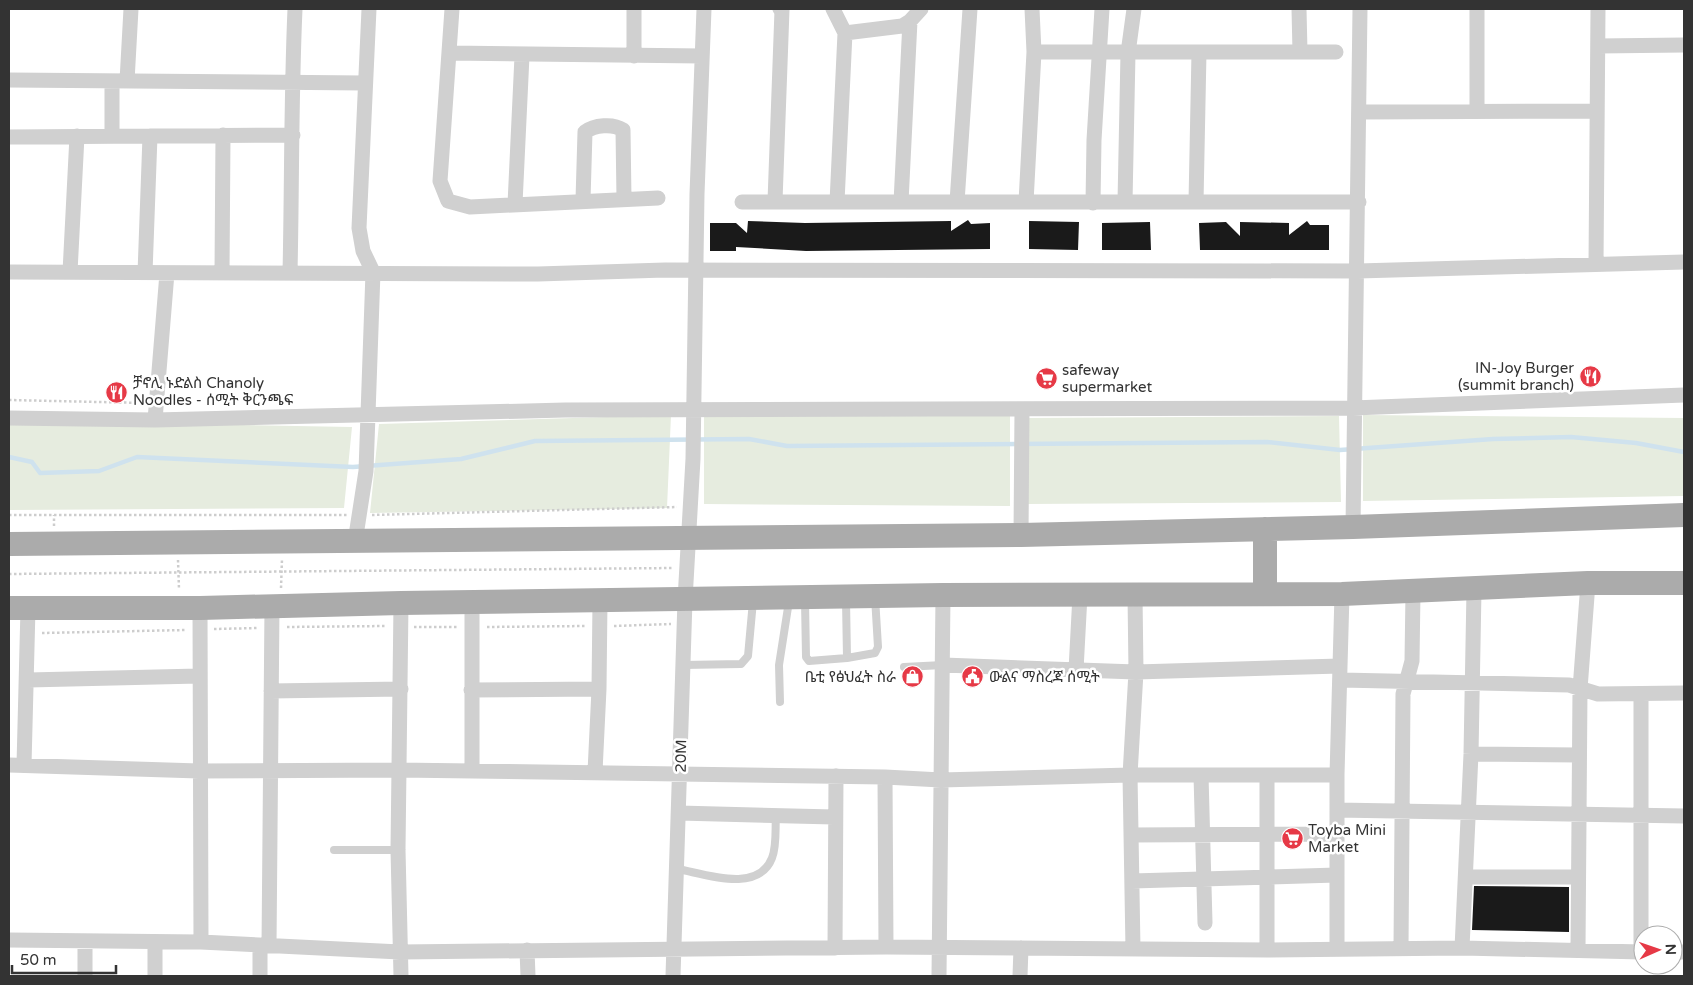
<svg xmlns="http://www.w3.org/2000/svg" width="1693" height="985" font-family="'Varela Round','Noto Sans Ethiopic',sans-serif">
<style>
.green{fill:#e6ecdf}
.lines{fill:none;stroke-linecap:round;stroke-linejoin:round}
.stream{stroke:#cfe2ee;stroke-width:4.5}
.building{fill:#1a1a1a}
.path{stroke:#cdcdcd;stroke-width:2.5;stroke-dasharray:2.5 2.5;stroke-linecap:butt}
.service{stroke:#d0d0d0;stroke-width:8}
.minor{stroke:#d0d0d0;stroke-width:15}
.primary{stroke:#ababab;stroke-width:24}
.labels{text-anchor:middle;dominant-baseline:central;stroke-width:5;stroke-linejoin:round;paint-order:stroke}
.poi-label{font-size:15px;fill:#333;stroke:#fff;text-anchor:start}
.street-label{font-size:15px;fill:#333;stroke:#fff}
</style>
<rect width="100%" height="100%" fill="#fff"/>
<!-- green -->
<path class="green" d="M704,414H1010V506L704,504Z
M671,415L667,508L370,513L379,424Z
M1363,415L1684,418V496L1363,501Z
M1339,416L1341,502L1026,504L1027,418Z
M9,421L352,427L344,508L9,510Z"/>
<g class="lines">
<!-- stream -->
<path class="stream" d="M9,457L32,462L40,473L99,471L137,457L353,467L461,459L535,441L749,439L787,446L1267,442L1340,450L1493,439L1571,437L1636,443L1684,452"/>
</g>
<!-- building -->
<path class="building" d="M968,220L971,224L990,223V249L806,251L736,247V251H710V223H736L747,233L748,221L805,223L951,221V231Z
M1029,221L1079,222L1078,250L1029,249Z
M1307,221L1310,225H1329V250H1200L1199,223L1226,222L1240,236V222L1289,223V235Z
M1150,222L1151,250H1102V223Z
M1474,886L1569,887V932L1472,930Z"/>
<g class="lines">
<!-- path -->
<path class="path" d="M9,400L144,403
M169,403L181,404
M9,515H347
M372,515L677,507
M54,526V515
M178,560L179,589
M9,574L673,568
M281,588L282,559
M614,626L671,624
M287,627L386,626
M414,627H459
M487,627L586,626
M214,629L259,628
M42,633L186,630"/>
<!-- service -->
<path class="service" d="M846,600L847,658
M805,601L806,657L809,661L847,658L875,653L878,647L875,597
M683,665L741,664L748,656L753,601
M904,667L943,665
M780,702L779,665L789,601
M334,850H398
M678,869C705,874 758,894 772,858C777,846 775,828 776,815"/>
<!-- minor -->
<path class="minor" d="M452,9L440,181L448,201L470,207L658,198
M634,9V56
M833,9L845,33L837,202
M1032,9L1034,52H1336
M1299,9L1300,52
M845,33L902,26L910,21L921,9
M1598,46L1684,45
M449,53L702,56
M9,80L364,83
M127,81L131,9
M1477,111V9
M1360,112L1597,111
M112,136V82
M9,137L293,135
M583,200L585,132C594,125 613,123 623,130L624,199
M775,201L782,10L780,9
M742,202H1359
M901,202L910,21
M957,202L970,9
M1026,202L1034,52
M1125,202L1128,53L1134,9
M1196,202L1199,52
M1093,203L1094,140L1102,9
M515,204L522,56
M1596,264L1598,9
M9,272L538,274L665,270L1358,271L1684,262
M70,272L77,136
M145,273L150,136
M222,273L223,135
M290,273C292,185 291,97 295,9
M9,418L155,420L565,410L1353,408L1684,395
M155,420L167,273
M1353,527L1360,9
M1021,535L1022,410
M355,542L366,471L373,272L363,251L359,228L369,9
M200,608L201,942
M943,665L1136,672L1340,666
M1076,670L1080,595
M28,680L199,676
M1341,680L1569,685L1598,694L1684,693
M471,690L599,689
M271,691L401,689
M1471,754L1579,755
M9,765L199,771L399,770L885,777L941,780L1130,775H1337
M24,765L28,608
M472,771V602
M595,772L599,689L600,601
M1201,775L1205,923
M1267,775V950
M885,777L886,947
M1337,810L1684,816
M679,813L834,817
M1131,835L1337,834
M1466,877H1577
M1132,881L1337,875
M9,940L201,942L400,952L886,947L1267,950L1462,948L1643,952
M269,946L272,606
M835,948L836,776
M1401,948L1403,694L1412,661L1413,592
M1462,948L1471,754L1474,590
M1133,949L1130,775L1136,672L1135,595
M1337,949V775L1342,594
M527,950L528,976
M1578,950L1580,689L1588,583
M1641,952V694
M1673,952H1684
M85,976V941
M155,976V942
M260,976V946
M401,976L398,850L401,603
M673,976L685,600L693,459L697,194L704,9
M939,976L943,595
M1020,976L1021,948"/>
<!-- primary -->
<path class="primary" d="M1265,529V594
M9,544L1021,535L1353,527L1684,515
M9,608H200L401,603L943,595L1342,594L1588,583H1684"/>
</g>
<!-- icons -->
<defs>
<symbol id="restaurant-disc" viewBox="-11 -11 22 22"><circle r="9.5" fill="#e63946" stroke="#fff"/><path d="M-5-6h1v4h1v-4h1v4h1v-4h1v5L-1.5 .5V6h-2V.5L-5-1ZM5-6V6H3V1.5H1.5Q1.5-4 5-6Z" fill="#fff"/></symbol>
<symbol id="supermarket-disc" viewBox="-11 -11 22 22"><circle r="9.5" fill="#e63946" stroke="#fff"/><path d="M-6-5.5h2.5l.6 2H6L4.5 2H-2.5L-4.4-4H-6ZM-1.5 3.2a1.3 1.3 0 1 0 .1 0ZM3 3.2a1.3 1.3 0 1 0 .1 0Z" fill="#fff"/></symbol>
<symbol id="shop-disc" viewBox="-11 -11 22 22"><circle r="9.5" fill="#e63946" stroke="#fff"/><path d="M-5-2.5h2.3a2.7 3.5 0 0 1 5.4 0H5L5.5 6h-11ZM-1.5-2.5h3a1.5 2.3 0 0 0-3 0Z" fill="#fff"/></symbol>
<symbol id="civic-disc" viewBox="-11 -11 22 22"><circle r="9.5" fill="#e63946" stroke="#fff"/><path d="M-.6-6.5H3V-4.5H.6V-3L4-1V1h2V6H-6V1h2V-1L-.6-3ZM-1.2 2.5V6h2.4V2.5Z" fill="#fff"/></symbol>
</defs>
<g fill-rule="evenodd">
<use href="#restaurant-disc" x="1578" y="364" width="25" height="25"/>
<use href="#supermarket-disc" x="1034" y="366" width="25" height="25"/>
<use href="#restaurant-disc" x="104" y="380" width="25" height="25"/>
<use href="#shop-disc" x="900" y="664" width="25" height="25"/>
<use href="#civic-disc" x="960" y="664" width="25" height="25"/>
<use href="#supermarket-disc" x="1280" y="826" width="25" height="25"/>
</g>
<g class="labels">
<!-- poi labels -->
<g class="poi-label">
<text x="1574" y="368" text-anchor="end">IN-Joy Burger<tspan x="1574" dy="17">(summit branch)</tspan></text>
<text x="1062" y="370">safeway<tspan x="1062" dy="17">supermarket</tspan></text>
<text x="133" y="383">ቻኖሊ ኑድልስ Chanoly<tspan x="133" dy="17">Noodles - ሰሚት ቅርንጫፍ</tspan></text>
<text x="896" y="677" text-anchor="end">ቤቲ የፅህፈት ስራ</text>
<text x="989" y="677">ውልና ማስረጃ ሰሚት</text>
<text x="1308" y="830">Toyba Mini<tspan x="1308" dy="17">Market</tspan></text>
</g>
<!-- street labels -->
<g class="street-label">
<text transform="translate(681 756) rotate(-89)">20M</text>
</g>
</g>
<!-- border -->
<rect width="1693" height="985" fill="none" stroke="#333333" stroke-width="20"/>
<!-- north arrow -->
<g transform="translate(1658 950) rotate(88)"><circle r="24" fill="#ffffff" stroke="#adadad"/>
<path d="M0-4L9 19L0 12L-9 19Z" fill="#e63946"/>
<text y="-8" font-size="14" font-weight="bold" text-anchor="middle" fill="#333333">N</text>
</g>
<!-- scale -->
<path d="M12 965v8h104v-8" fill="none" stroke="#333333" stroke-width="2.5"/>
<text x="20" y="965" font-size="15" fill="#333333" stroke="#ffffff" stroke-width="4" paint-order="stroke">50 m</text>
</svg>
